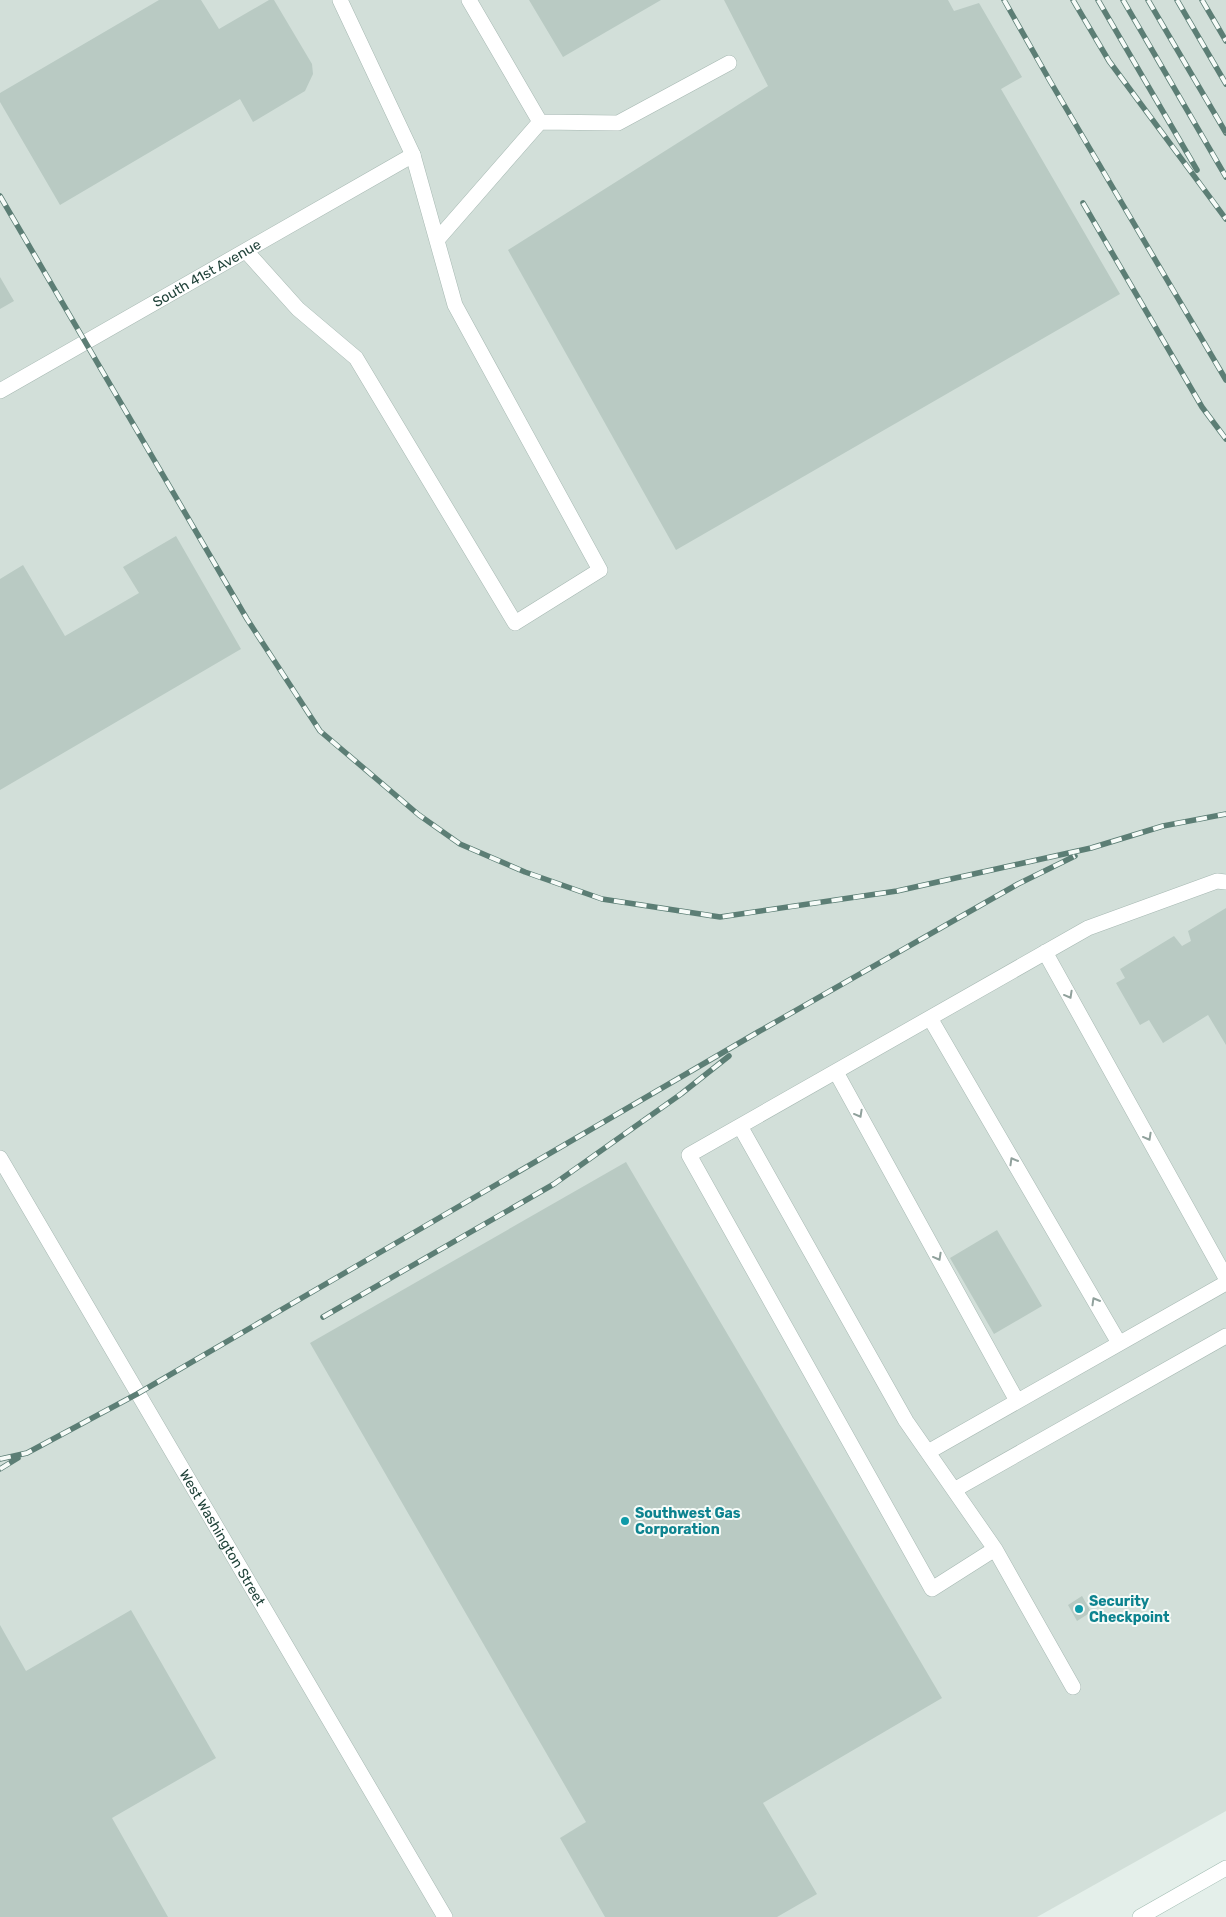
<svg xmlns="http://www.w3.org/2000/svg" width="1226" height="1917" font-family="Rubik,sans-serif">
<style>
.built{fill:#d2dfd9}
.building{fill:#b9cac3}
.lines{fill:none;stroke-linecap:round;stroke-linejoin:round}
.lane-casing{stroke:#a6b8b2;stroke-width:16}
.street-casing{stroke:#a6b8b2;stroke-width:16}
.secondary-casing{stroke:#a1bcb2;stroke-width:16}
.lane{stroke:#fff;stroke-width:15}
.street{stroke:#fff;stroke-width:15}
.secondary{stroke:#fff;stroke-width:15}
.rail-casing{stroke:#5c7e75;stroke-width:5.5}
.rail{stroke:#f6fbf8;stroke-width:4;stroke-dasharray:11;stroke-linecap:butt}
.oneway{stroke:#90a19c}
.culture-dot{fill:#0f9aa8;stroke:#f6fbf8;stroke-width:2}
.labels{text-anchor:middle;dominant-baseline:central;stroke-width:4;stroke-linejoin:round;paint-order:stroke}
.street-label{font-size:14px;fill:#21433a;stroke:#f6fbf8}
.culture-label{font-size:14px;font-weight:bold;fill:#0d838f;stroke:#f6fbf8;text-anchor:start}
</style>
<rect width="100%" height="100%" fill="#e4efea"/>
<!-- built -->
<path class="built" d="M0,0H1226V1811L1037,1917H0Z"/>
<!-- building -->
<path class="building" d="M159,0H201L219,29L269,0H274L312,64L313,74L305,91L253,122L240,99L60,205L0,102V93Z
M529,0H661L563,57Z
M724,0H948L954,11L979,3L1022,77L1001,89L1120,294L676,550L508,250L768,86Z
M0,277L14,301L0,309Z
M176,536L241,649L0,790V579L23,565L65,636L139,593L123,567Z
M1226,908V1045L1208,1015L1163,1043L1149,1020L1140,1025L1116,983L1125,978L1120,969L1174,936L1182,946L1191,941L1188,931Z
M626,1162L942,1698L763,1803L817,1894L777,1917H605L560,1838L586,1822L310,1343Z
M997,1230L1042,1306L994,1334L950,1258Z
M1082,1596L1091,1612L1077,1621L1068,1605Z
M131,1610L216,1758L112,1818L168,1917H0V1625L26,1671Z"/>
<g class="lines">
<defs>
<path id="lane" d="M540,122L618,123L729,63
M437,240L540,122L469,0
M246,251L298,309L356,358L515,623L600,570L455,305L413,155L340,0
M1045,952L1226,1278
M930,1018L1119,1343
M836,1072L1017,1401
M740,1126L906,1421L995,1549
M928,1452L1226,1283
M954,1490L1226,1336
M1073,1687L995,1549L932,1589L689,1155L1088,928L1217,881L1226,882"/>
<g id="street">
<path id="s1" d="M0,391L413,155"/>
<path id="s2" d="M0,1158L445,1917"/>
</g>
<path id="secondary" d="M1140,1917L1226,1868"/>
</defs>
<!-- lane casing -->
<use href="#lane" class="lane-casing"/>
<!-- street casing -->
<use href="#street" class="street-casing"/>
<!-- secondary casing -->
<use href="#secondary" class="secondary-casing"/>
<!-- lane -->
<use href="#lane" class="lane"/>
<!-- street -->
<use href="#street" class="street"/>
<!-- secondary -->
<use href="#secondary" class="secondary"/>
<defs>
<path id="rail" d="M1004,0L1050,81L1226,380
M1073,0L1109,61L1226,219
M1098,0L1197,170
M1123,0L1226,177
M1148,0L1226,133
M1177,0L1226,84
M1202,0L1226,41
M0,196L247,619L320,731L419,815L460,844L525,872L602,899L720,917L897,891L1091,848L1163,826L1226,814
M1083,203L1202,407L1226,439
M323,1317L554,1184L681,1094L729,1056
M0,1459L27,1453L137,1394L758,1032L1018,884L1075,856
M0,1469L18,1458"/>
</defs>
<!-- rail casing -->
<use href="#rail" class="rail-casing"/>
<!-- rail -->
<use href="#rail" class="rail"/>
</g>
<!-- one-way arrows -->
<defs><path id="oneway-chevron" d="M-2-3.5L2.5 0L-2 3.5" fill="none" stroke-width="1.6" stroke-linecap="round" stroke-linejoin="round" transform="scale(1.25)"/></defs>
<g class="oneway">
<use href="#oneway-chevron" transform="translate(1069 995) rotate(61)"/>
<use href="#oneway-chevron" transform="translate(859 1114) rotate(61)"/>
<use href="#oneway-chevron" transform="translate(1148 1137) rotate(61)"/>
<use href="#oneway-chevron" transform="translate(1013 1161) rotate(-120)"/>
<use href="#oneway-chevron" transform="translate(938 1257) rotate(61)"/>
<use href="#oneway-chevron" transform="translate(1095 1301) rotate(-120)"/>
</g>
<!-- markers -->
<g class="culture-dot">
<circle cx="625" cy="1521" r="5"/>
<circle cx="1079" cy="1609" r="5"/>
</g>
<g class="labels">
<!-- street labels -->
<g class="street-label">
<text stroke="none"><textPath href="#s1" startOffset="238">South 41st Avenue</textPath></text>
<text stroke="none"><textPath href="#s2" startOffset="440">West Washington Street</textPath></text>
</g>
<!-- culture labels -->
<g class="culture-label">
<text x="635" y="1513">Southwest Gas<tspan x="635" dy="16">Corporation</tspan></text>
<text x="1089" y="1601">Security<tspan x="1089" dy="16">Checkpoint</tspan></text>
</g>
</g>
</svg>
